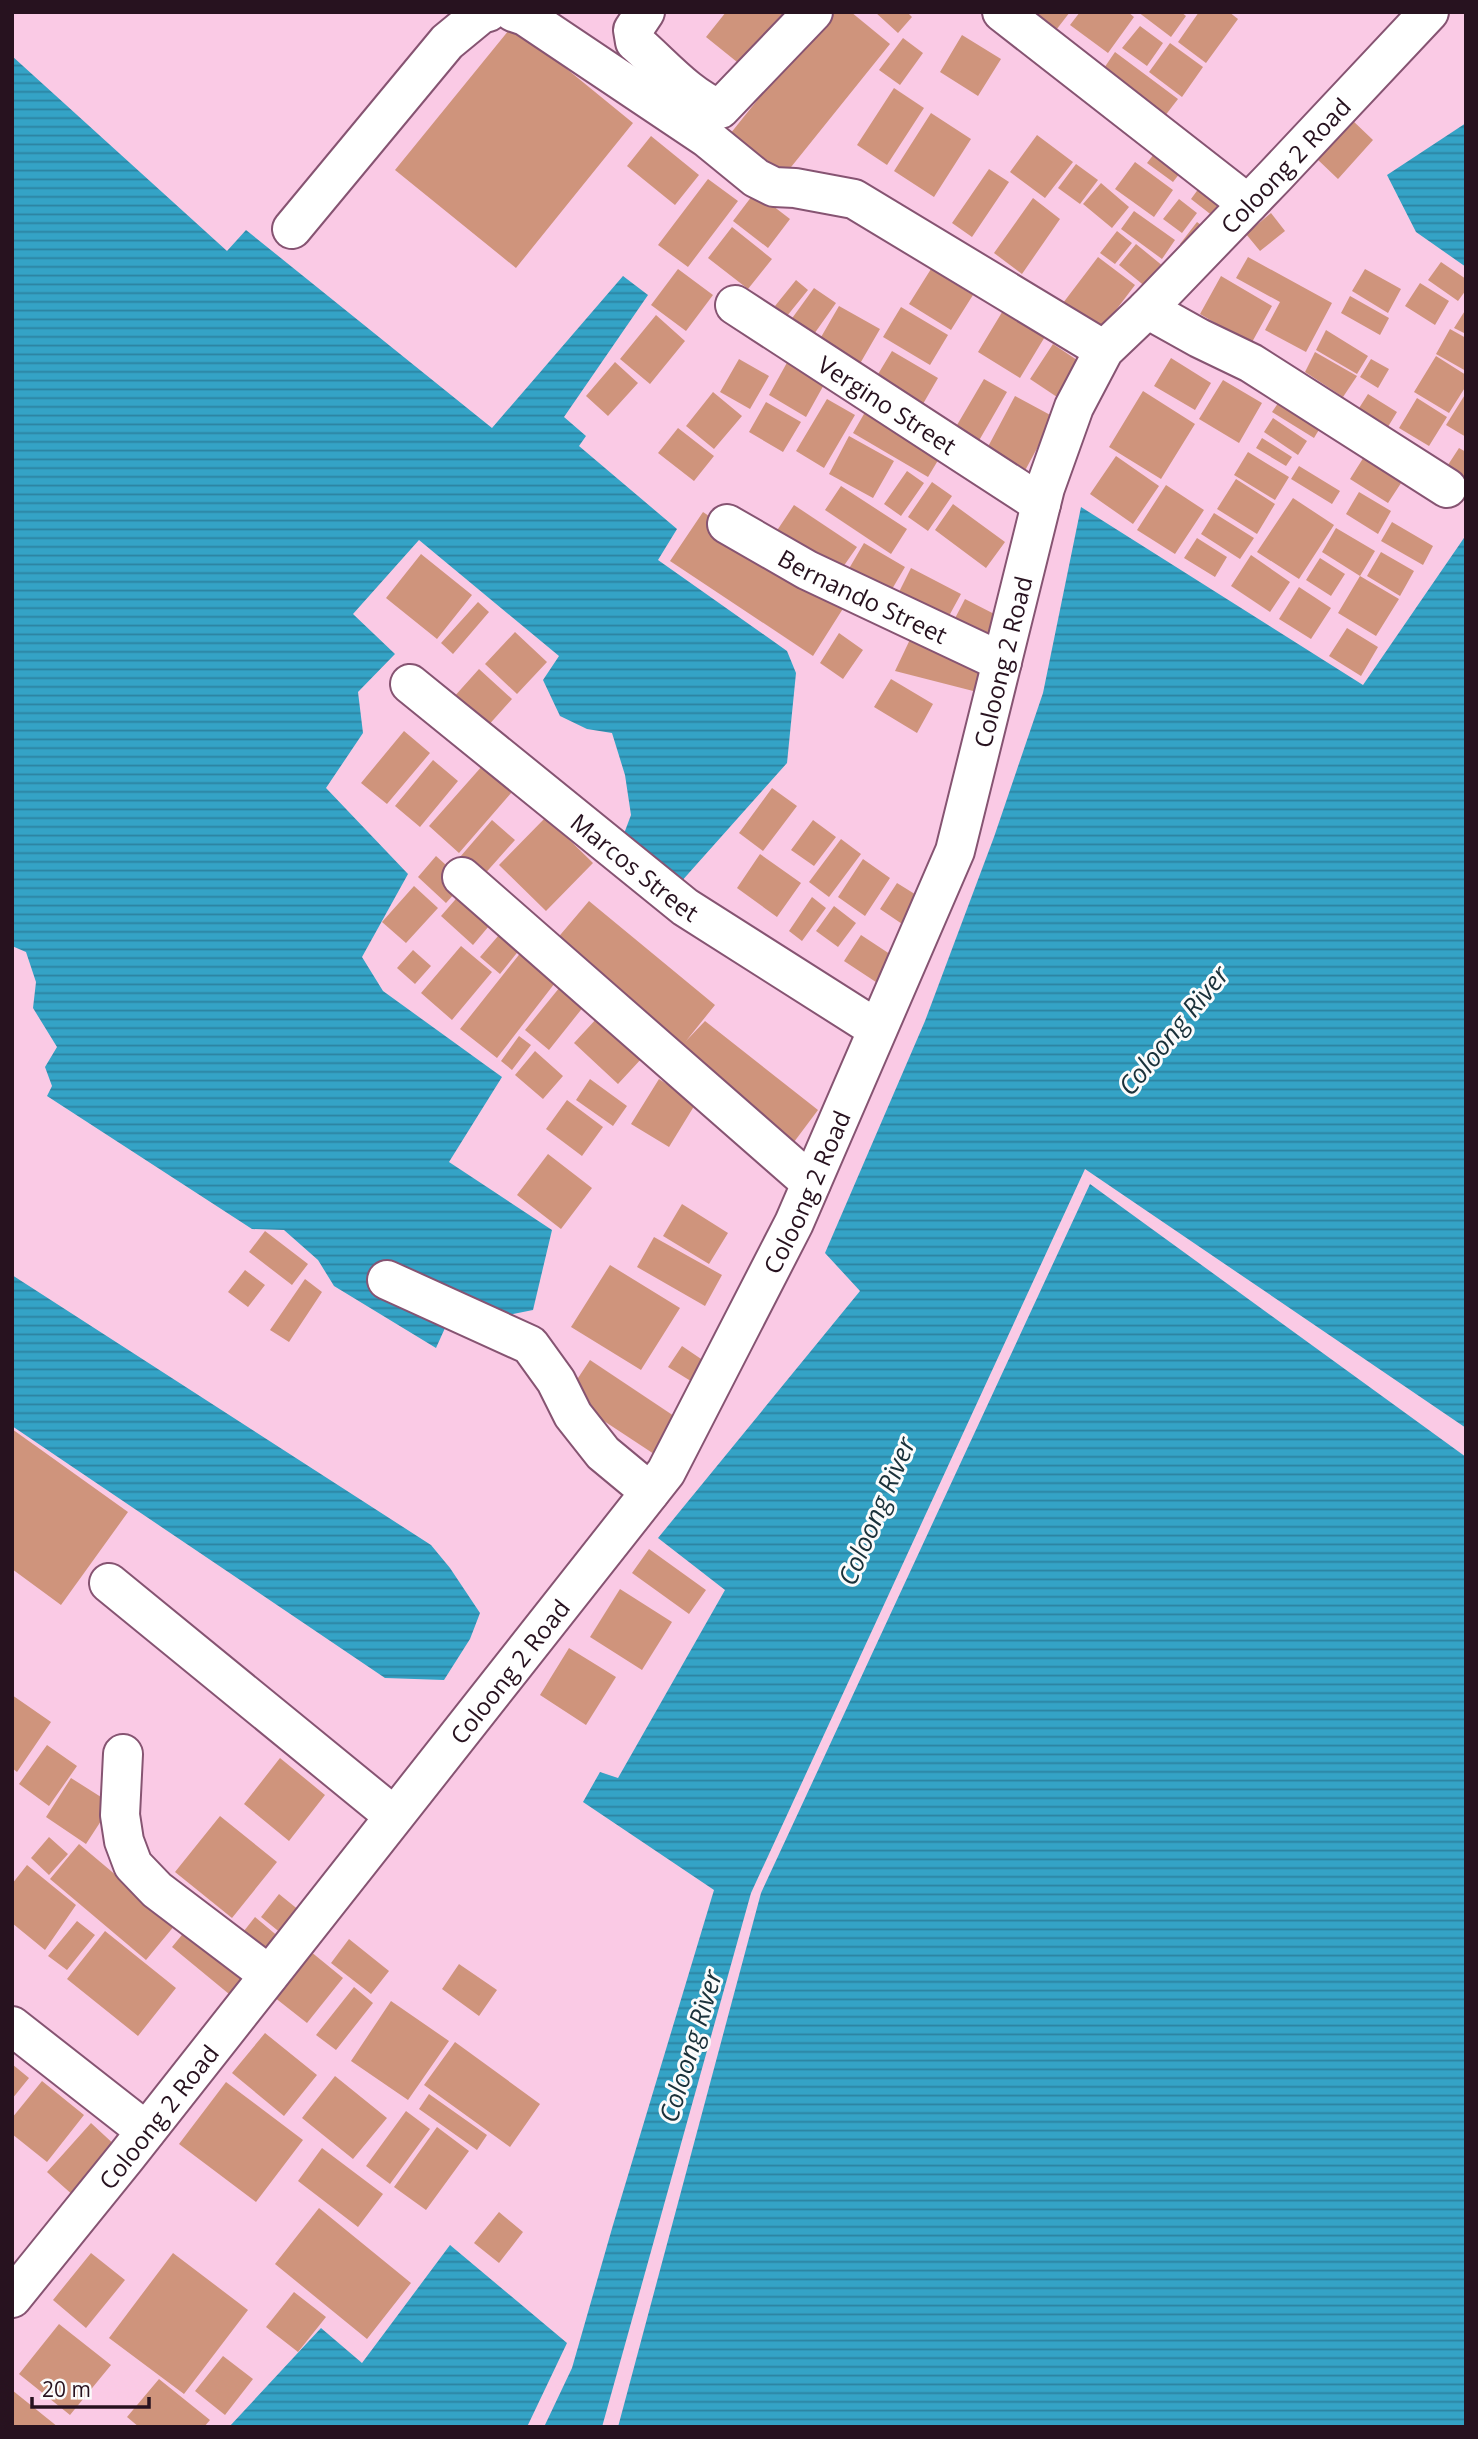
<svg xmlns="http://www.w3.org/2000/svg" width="1478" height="2439" font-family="'Open Sans',sans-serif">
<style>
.water{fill:url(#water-rules)}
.building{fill:#cf947c}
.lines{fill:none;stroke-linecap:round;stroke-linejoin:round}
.minor-casing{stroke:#865472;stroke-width:42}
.minor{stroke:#fff;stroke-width:38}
.labels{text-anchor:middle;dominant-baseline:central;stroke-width:6;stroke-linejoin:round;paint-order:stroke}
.street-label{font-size:24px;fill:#27121f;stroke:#fbfbfb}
.water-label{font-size:26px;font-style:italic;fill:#1a313a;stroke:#fbfbfb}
</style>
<defs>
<pattern id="water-rules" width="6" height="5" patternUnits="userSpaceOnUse" patternTransform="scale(1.75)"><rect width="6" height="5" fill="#34a3c6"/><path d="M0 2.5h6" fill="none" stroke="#2c83a0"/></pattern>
</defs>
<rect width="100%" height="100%" fill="#facae5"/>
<!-- water -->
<path class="water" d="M12,56L227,251L246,230L492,428L623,276L648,295L564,417L586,436L579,446L677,529L658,560L787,651L796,673L787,763L680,883L622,839L631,815L625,775L612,733L587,729L560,716L543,680L559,656L419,540L353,614L395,654L358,692L363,733L326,788L408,874L362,957L383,991L502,1077L449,1162L552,1230L533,1310L445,1328L436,1348L334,1286L318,1260L284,1230L252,1229L47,1096L52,1086L45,1067L57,1047L33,1008L36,982L26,952L12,946Z
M1466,123V267L1416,232L1387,175Z
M1081,507L1363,685L1466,535V1428L1085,1169L751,1893L602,2427H544L572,2368L613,2225L714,1890L583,1802L600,1772L618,1778L725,1590L658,1538L860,1291L825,1253L925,1021L994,837L1043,693Z
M1090,1184L1466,1457V2427H618L761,1893Z
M12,1275L431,1545L450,1568L480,1613L470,1639L444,1680L385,1678L12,1426Z
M450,2245L567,2343L527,2427H229L321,2328L362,2363Z"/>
<!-- building -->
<path class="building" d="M726,12H785L742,66L706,37Z
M828,12H851L890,44L775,187L722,144Z
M875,12H907L912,17L898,33Z
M1033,12H1070L1046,43Z
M1080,12H1128L1134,17L1108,53L1070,25Z
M1138,12H1181L1186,16L1171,37Z
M1199,12H1229L1238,19L1206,63L1178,42Z
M513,25L633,123L516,268L395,170Z
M1140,26L1163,43L1147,66L1122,48Z
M962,35L1001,59L978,96L940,72Z
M903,38L923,53L900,85L879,70Z
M1170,43L1203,67L1182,97L1149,72Z
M1115,52L1178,99L1161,121L1100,74Z
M894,88L924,108L887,165L857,145Z
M931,113L971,139L934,197L894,171Z
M1351,119L1373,140L1338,179L1316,158Z
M1037,135L1073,162L1045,198L1010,172Z
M651,136L699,175L675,205L627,166Z
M1161,145L1187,164L1173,182L1147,163Z
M1135,162L1173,190L1154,217L1115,189Z
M1076,164L1098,180L1080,204L1058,188Z
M989,169L1009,182L972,237L952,223Z
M708,179L738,201L688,267L658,245Z
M1101,183L1129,207L1112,228L1083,204Z
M1202,184L1230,204L1218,220L1191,199Z
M755,192L790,219L768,248L733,221Z
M1033,198L1060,219L1022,274L994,253Z
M1179,199L1197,213L1182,233L1163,219Z
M1134,211L1175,240L1162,259L1121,229Z
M1271,213L1285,231L1260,251L1246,234Z
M1197,222L1212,233L1195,256L1180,244Z
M732,227L772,259L748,289L708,258Z
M1117,231L1132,243L1115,264L1100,253Z
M1136,244L1169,271L1152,292L1119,265Z
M1098,257L1135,285L1097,335L1060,307Z
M1248,257L1332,303L1306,352L1265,330L1280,302L1236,278Z
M1441,262L1466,279V290L1458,301L1428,280Z
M678,269L713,295L686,331L651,305Z
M931,269L973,295L951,330L909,304Z
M1365,269L1401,289L1388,313L1352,291Z
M1221,276L1272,306L1251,344L1200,314Z
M796,280L808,290L787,316L775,306Z
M1420,283L1449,301L1435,325L1405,306Z
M814,288L836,303L807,344L785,328Z
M1350,296L1389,318L1380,335L1341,313Z
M1007,304L1049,330L1020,378L978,352Z
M839,306L880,329L854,374L813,351Z
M901,307L948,335L930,365L883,337Z
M1466,309V334L1454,328Z
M656,315L685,341L650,384L620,359Z
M1450,329L1466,338V371L1436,354Z
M1326,330L1368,356L1357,374L1316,350Z
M1053,344L1083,364L1060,399L1030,379Z
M892,351L938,378L916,416L869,389Z
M1315,352L1357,376L1343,397L1305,372Z
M1436,356L1466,375V386L1449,413L1414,392Z
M1171,358L1211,383L1195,410L1154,386Z
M739,359L769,376L750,409L720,392Z
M789,359L826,381L806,417L769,395Z
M1371,359L1389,369L1378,388L1360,377Z
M615,362L638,383L608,416L586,396Z
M984,379L1007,392L973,451L950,437Z
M1223,380L1262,403L1239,443L1199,419Z
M1143,391L1195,424L1161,479L1109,447Z
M713,392L742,416L714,449L686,426Z
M1285,393L1326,418L1314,438L1272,412Z
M1466,393V437L1446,425Z
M1368,394L1397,412L1383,435L1354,416Z
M1015,396L1054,417L1021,478L982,458Z
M1417,398L1447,417L1429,446L1399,428Z
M827,399L855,415L824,468L796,451Z
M766,402L801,422L783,452L749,432Z
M868,407L943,452L928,477L853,433Z
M1273,418L1307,441L1298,455L1264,432Z
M678,428L714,456L694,481L658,453Z
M849,436L894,461L873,498L829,474Z
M1262,438L1292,457L1286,466L1256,448Z
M1459,448L1466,452V480L1446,468Z
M1248,452L1289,477L1275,500L1234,475Z
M1367,452L1405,477L1388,503L1350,479Z
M1116,456L1159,486L1133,524L1090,494Z
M1299,466L1340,491L1332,504L1291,479Z
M907,471L924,483L901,516L884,504Z
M1236,479L1275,504L1257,534L1217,509Z
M932,482L952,496L928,531L908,517Z
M1166,485L1204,510L1175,554L1137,530Z
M841,486L907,529L891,554L825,510Z
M1359,492L1391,511L1378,534L1346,514Z
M1293,498L1334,525L1299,579L1257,552Z
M953,504L1005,542L986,568L935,530Z
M794,505L857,547L836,577L774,535Z
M703,512L844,607L813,656L670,561Z
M1214,513L1254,538L1240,559L1201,534Z
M1392,522L1433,546L1423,565L1381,541Z
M1336,528L1375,551L1360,576L1322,552Z
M1197,538L1227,557L1215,577L1184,558Z
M864,543L905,567L888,596L847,572Z
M1381,552L1414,571L1400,596L1367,576Z
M421,554L472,595L437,639L386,598Z
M1251,555L1290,582L1270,612L1231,586Z
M1320,558L1345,574L1331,596L1306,580Z
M911,568L961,594L944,625L895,600Z
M1360,576L1399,599L1376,636L1338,613Z
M1299,587L1331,608L1311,639L1279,619Z
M965,599L1004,619L989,648L950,628Z
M478,602L489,612L453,654L441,643Z
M1347,628L1378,647L1361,676L1329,656Z
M915,629L994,668L981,693L895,671Z
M515,632L547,662L517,694L485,664Z
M839,633L863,650L843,679L820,663Z
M479,669L512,699L486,728L453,698Z
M891,679L933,704L917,733L874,707Z
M404,731L430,753L387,804L361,783Z
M433,760L458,781L420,827L395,806Z
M483,765L512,792L459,853L429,826Z
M772,788L797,806L763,851L739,833Z
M546,817L593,863L546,911L499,865Z
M492,820L515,840L482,877L460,857Z
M813,820L836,837L814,866L791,850Z
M841,839L861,854L829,897L809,882Z
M760,854L801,883L777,917L737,888Z
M436,856L465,882L446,903L418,877Z
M863,859L890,878L865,916L838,897Z
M897,883L926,901L908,928L880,909Z
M468,885L499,914L473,945L441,916Z
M414,886L438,908L406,943L382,922Z
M812,897L826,908L802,941L789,931Z
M589,901L715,1005L686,1041L705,1021L818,1110L791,1146L550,947Z
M834,906L856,923L838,947L816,931Z
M505,928L524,944L500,974L480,957Z
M861,935L902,962L885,988L844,961Z
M461,946L492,972L452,1020L421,993Z
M413,950L431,966L415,984L397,968Z
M522,951L558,979L497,1058L460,1029Z
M564,982L588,1001L549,1050L525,1030Z
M598,1017L642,1058L618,1084L574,1043Z
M519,1036L531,1045L512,1070L501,1061Z
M535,1051L563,1076L543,1099L515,1075Z
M590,1079L627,1106L613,1126L576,1100Z
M659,1079L696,1103L669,1147L631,1124Z
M567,1100L603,1127L582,1156L546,1129Z
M548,1154L592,1188L561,1229L517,1195Z
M682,1204L728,1233L709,1264L663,1236Z
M265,1231L308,1264L292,1285L249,1252Z
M654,1237L722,1275L705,1306L637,1267Z
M610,1265L680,1308L641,1370L571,1327Z
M245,1270L265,1285L248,1307L228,1292Z
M305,1279L322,1292L289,1342L270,1330Z
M682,1346L707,1363L694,1383L668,1367Z
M590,1360L677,1418L654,1454L566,1396Z
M12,1429L128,1512L61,1605L12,1569Z
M649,1549L706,1590L689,1614L632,1573Z
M620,1589L672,1622L642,1670L590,1637Z
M569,1648L616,1677L586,1725L540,1695Z
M12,1695L51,1722L17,1772L12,1768Z
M47,1745L77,1766L49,1806L19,1784Z
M280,1758L325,1795L289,1841L244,1804Z
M71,1778L112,1804L86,1844L46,1817Z
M220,1816L277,1862L232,1918L175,1872Z
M49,1837L68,1854L49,1875L31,1858Z
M79,1844L175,1925L146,1960L50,1879Z
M27,1865L76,1905L45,1950L12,1923V1884Z
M279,1894L300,1911L282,1934L261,1917Z
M255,1917L280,1938L264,1956L240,1936Z
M77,1921L95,1935L67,1970L48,1956Z
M186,1930L243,1978L229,1994L172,1947Z
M105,1931L176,1988L138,2036L67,1979Z
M349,1939L389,1971L371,1994L331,1963Z
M310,1951L343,1978L307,2023L274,1997Z
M459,1964L497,1990L479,2016L442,1989Z
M354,1987L373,2003L336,2050L316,2035Z
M391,2001L449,2041L408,2100L351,2061Z
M265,2033L317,2075L284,2116L232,2073Z
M455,2042L540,2104L510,2147L424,2085Z
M12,2064L29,2078L12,2099Z
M335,2076L387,2118L353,2159L302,2118Z
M42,2081L84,2115L47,2162L12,2134V2118Z
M226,2082L303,2140L256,2202L179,2144Z
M429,2094L487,2135L477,2150L419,2109Z
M406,2111L430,2129L390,2184L366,2166Z
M91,2123L118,2148L75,2197L47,2172Z
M437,2127L469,2151L426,2210L394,2187Z
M322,2148L383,2194L358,2227L298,2181Z
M319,2208L411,2283L367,2339L275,2264Z
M499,2212L523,2232L499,2263L474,2243Z
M91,2253L125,2280L86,2328L53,2300Z
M173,2253L248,2310L184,2394L109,2338Z
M294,2292L326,2317L298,2352L266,2327Z
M59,2324L111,2365L70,2415L19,2374Z
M223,2356L253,2379L225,2415L195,2391Z
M159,2379L210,2420L204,2427H139L127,2417Z
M12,2390L58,2427H12Z"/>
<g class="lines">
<defs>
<g id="minor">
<path d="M513,12L525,16L707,138L756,178L774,187L795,188L854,199L1104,350"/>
<path d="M645,12L633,30L635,42C661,64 688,97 720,109L813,12"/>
<path d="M1002,12L1248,204"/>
<path d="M292,229L447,42L481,14L488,12"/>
<path id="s1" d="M735,305L1041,504"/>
<path d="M1147,309L1199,338L1251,363L1447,488"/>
<path id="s2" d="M727,524L807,570L1002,662"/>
<path id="s3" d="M410,684L685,907L877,1029"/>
<path d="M462,877L811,1183"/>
<path d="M387,1280L530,1345L556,1381L573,1415L603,1453L650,1492"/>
<path d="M109,1583L394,1816"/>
<path d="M123,1754L120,1815L124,1841L133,1865L157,1890L269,1975"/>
<path d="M12,2026L146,2131"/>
<path id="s4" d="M12,2298L126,2157L666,1472L794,1223L955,851L1045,488L1074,407L1104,350L1147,309L1275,176L1429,12"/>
</g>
</defs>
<!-- minor casing -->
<use href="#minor" class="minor-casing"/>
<!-- minor -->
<use href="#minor" class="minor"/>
</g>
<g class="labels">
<!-- street labels -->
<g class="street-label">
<text stroke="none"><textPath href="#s4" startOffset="2522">Coloong 2 Road</textPath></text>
<text stroke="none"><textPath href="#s1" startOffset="182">Vergino Street</textPath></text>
<text stroke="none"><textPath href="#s2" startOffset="154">Bernando Street</textPath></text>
<text stroke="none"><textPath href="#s4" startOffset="1934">Coloong 2 Road</textPath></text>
<text stroke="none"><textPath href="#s3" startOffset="290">Marcos Street</textPath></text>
<text stroke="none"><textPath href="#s4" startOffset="1367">Coloong 2 Road</textPath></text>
<text stroke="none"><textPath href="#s4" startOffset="800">Coloong 2 Road</textPath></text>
<text stroke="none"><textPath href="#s4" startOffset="233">Coloong 2 Road</textPath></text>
</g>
<!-- water labels -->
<g class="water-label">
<text transform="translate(1173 1030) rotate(-51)">Coloong River</text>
<text transform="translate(876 1511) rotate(-67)">Coloong River</text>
<text transform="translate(690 2046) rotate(-73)">Coloong River</text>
</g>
</g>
<!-- border -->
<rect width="1478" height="2439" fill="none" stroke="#27121f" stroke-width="28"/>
<!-- scale -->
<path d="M32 2397v10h117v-10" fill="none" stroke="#27121f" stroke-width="3.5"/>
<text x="42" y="2397" font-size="21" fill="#27121f" stroke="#fbfbfb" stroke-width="5" paint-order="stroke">20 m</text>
</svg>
